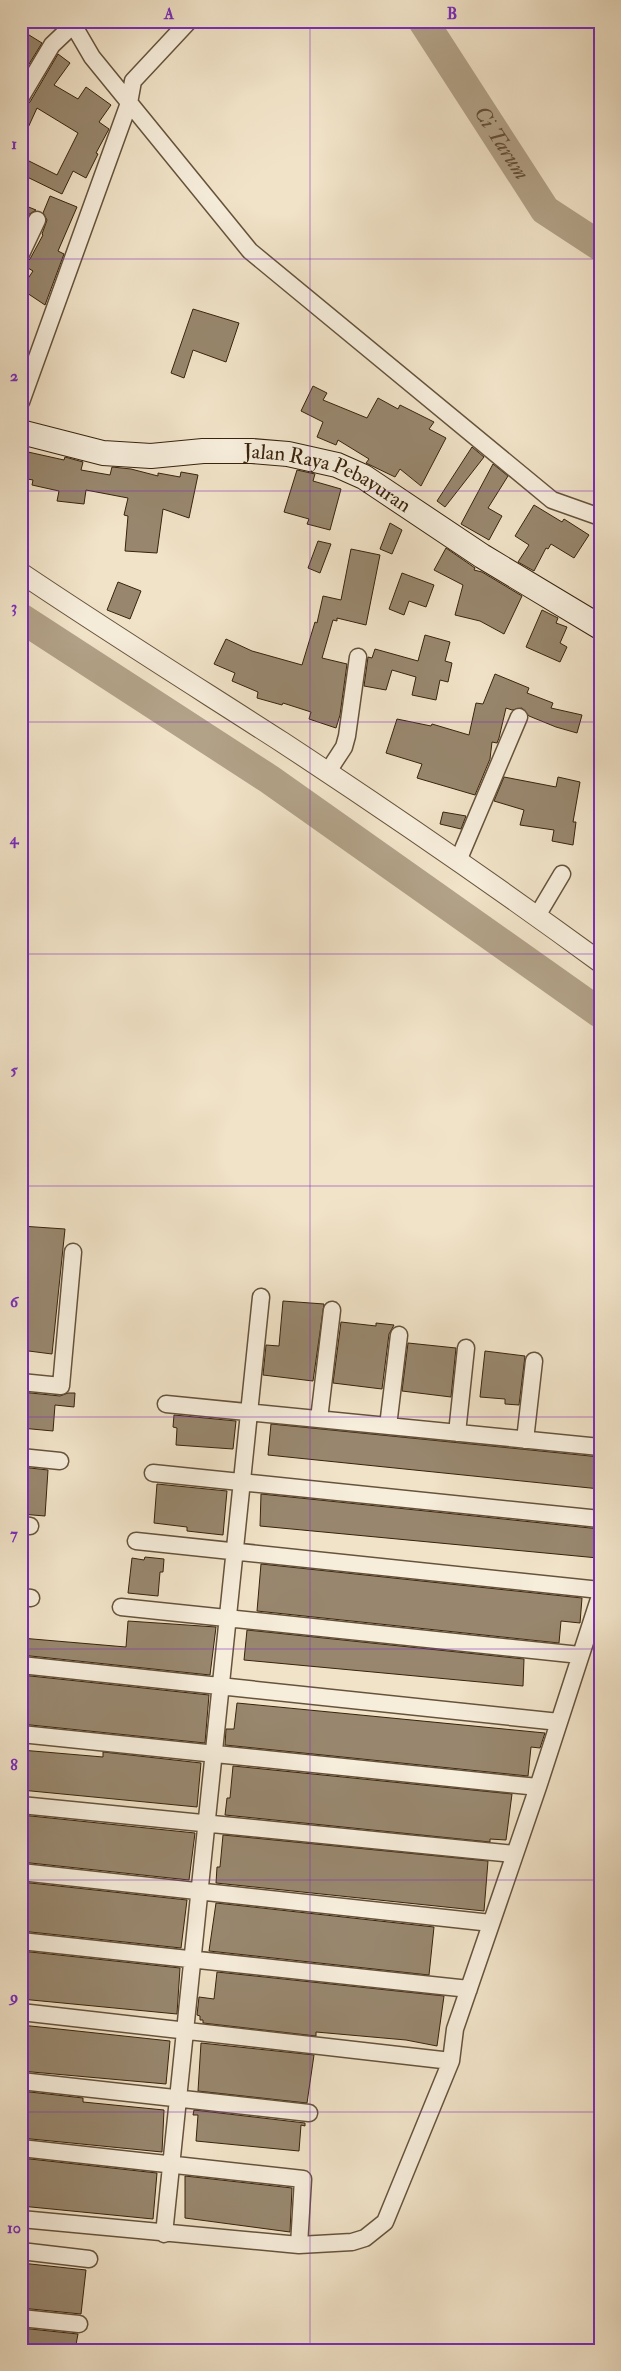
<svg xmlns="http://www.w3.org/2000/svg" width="621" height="2371" font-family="'IM FELL Double Pica',serif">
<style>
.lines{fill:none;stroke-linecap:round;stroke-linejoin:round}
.river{stroke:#b2a288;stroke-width:30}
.building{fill:#98876e;stroke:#38230c}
.minor-casing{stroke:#66533b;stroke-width:19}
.tertiary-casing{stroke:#66533b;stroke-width:22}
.secondary-casing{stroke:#38230c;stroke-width:26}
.minor{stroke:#f6eddb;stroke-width:16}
.tertiary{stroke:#f6eddb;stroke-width:20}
.secondary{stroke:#f6eddb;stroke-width:24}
.grid{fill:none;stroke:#7b2cbf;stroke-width:1;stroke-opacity:0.55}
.labels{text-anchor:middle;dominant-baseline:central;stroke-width:4;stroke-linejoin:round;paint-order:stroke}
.street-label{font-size:21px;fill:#38230c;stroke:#f6eddb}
.water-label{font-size:22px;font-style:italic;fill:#634f37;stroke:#f6eddb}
.neatline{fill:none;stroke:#7b2cbf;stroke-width:2}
.grid-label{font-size:16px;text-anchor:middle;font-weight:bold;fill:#7b2cbf}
</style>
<rect width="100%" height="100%" fill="#f1e3c8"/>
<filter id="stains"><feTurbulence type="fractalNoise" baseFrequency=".004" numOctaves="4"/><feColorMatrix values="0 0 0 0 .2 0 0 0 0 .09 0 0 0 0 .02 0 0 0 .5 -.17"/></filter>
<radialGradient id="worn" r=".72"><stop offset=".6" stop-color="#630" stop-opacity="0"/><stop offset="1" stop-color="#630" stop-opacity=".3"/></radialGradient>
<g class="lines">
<!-- river -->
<g class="river">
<path id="s1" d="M423,21L545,210L600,246"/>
<path d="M21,618L269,779L600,1013"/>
</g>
</g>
<!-- building -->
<path class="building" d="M21,30L42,43L21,77Z
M58,54L70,63L54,85L78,99L86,87L111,105L99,122L109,129L96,153L98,154L86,178L73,171L62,194L21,174V157L57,175L78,133L37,108L21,143V107L30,102Z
M50,196L77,207L58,251L64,254L45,305L21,289L33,271L23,265L30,259L43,235L42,234L47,220L43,213Z
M21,204L36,210L28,215L23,226L21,225Z
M193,309L239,323L226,362L193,350L184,378L171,373Z
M313,386L327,393L323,400L367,418L378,398L398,409L400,405L434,422L429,429L446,438L421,486L400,469L395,477L366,463L369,459L338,440L336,445L317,437L323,422L301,411Z
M472,447L484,457L445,507L437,501Z
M28,452L64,460L65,457L83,462L81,470L110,475L112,467L131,469L158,476V473L180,477L181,472L198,475L189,518L163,509L157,553L125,551L128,516L124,515L128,498L86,490L84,504L57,501L59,491L32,485L33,480L22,478Z
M493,464L508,476L488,508L502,516L489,540L461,524Z
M297,470L315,474L313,481L341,489L330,530L307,524L309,519L284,512Z
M534,505L562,522L564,519L589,535L574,558L551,544L548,549L546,548L534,571L518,562L529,545L515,536Z
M390,523L402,530L392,554L380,549Z
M318,541L331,544L320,573L308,568Z
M446,548L475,568L474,570L482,572L522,596L504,634L480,621L455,615L463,585L434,570Z
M351,549L380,555L366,625L337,618V621L333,620L322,658L347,664L340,715L336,728L309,719L311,712L283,703L282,705L257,698L258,692L232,681L235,673L214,664L226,639L252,651L302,665L315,622L317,623L323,596L341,600Z
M402,573L434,585L426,607L409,601L404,615L389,609Z
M118,582L141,591L130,619L107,610Z
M542,610L558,618L556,623L567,627L560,643L567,647L560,662L526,647Z
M425,635L450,642L445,661L452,663L448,682L440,680L436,700L412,695L416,677L392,670L386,690L364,686L368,657L372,658L375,649L418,661Z
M495,674L529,688L527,693L553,703L551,708L582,715L577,733L556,727L529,716L522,708L512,710L506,708L499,738L497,743L492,742L490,759L475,795L417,778L422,764L386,753L397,719L431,726L432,724L469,735L476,703L483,704Z
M504,777L556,787L558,777L580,782L573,822H576L573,845L552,841L554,830L520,825L524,810L494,801Z
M443,812L466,816L461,829L440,824Z
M21,1226L65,1229L52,1354L21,1350Z
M283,1301L324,1304L313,1381L263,1375L266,1345L279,1346Z
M341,1322L376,1326V1323L394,1325L389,1334L382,1389L333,1383Z
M408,1343L456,1348L451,1397L402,1391Z
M485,1351L525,1356L519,1405L505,1404V1399L480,1397Z
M21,1392L60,1396L68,1393H75L74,1407L55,1405L53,1431L21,1428Z
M174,1415L236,1421L233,1449L176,1445L177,1428L173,1427Z
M271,1424L600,1457V1489L268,1455Z
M21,1467L48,1470L45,1516L21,1514Z
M157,1484L227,1491L223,1535L187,1531V1527L154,1523Z
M261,1494L600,1529L598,1558L260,1526Z
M145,1557L164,1559L163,1572H160L158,1596L128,1593L132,1558L144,1560Z
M261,1564L582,1598L580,1623L561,1621L559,1643L257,1611Z
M128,1621L216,1627L210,1675L21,1655V1638L126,1647Z
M247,1630L524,1659L523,1686L244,1660Z
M21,1675L209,1695L205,1743L21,1724Z
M237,1703L545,1733L540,1748L531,1747L528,1776L225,1745L226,1729H234Z
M21,1750L103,1757V1752L201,1763L197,1807L21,1790Z
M233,1766L512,1794L506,1840L490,1839V1842L225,1815L227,1798H230Z
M21,1815L195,1833L189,1880L21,1862Z
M223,1835L488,1861L484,1911L216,1883L217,1867H220Z
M21,1882L187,1900L181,1948L21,1931Z
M216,1903L434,1927L429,1975L209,1951Z
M21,1951L180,1968L177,2014L21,1999Z
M217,1972L444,1996L437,2046L406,2040L316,2032V2036L203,2023V2020H200V2016L197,2015L199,1997L214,1999Z
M21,2025L170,2041L166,2084L21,2071Z
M201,2043L314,2055L307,2103L198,2091Z
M21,2091L83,2098V2102L164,2110L162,2152L21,2138Z
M194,2110L305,2123V2126L301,2125L299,2151L196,2141L198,2115H193Z
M21,2158L157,2173L153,2219L21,2206Z
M185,2176L292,2188L290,2232L185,2218Z
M21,2263L86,2270L81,2314L21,2308Z
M21,2328L78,2334L75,2350H21Z"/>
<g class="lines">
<defs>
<path id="minor" d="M71,21L92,57L250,251L552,500L600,517
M21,97L52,45L73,25
M21,254L37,220
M21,402L129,103L133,81L189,21
M327,773L344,747L347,736L358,657
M458,861L519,717
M537,916L562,874
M21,1382L61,1386L73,1252
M166,1404L600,1447
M319,1419L332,1310
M388,1426L399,1335
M457,1433L466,1348
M525,1440L534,1361
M21,1457L60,1461
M153,1473L600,1519
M21,1525L30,1526
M136,1541L600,1590
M21,1597L31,1598
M121,1607L580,1655
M21,1665L559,1722
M21,1734L538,1787
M21,1805L514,1854
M21,1872L491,1923
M21,1941L469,1989
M21,2012L451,2061L455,2029L538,1787L600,1596
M21,2081L309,2113
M21,2148L303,2179L299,2245
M21,2219L299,2245L352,2242L365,2238L385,2222L451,2061
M164,2234L261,1297
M21,2251L89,2259
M21,2318L79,2324"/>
<path id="tertiary" d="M21,573C107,631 195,686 282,742C390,813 496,886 600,962"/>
<g id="secondary">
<path id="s2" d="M21,432L103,453L151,456L203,451H252L288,454L337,465L364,477L482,556L600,627"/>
</g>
</defs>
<!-- minor casing -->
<use href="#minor" class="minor-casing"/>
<!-- tertiary casing -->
<use href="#tertiary" class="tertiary-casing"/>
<!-- secondary casing -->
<use href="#secondary" class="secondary-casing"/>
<!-- minor -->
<use href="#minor" class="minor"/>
<!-- tertiary -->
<use href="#tertiary" class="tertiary"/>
<!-- secondary -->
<use href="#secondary" class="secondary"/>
</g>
<!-- grid -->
<path class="grid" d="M310,21V2350M21,259H600M21,491H600M21,722H600M21,954H600M21,1186H600M21,1417H600M21,1649H600M21,1880H600M21,2112H600"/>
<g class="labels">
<!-- street labels -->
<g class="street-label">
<text stroke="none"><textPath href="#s2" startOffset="315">Jalan Raya Pebayuran</textPath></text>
</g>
<!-- water labels -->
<g class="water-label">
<text stroke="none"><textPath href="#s1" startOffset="145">Ci Tarum</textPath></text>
</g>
</g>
<!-- margin -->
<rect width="621" height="2371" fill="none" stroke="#f1e3c8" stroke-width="55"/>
<rect x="28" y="28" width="566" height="2316" class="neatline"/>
<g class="grid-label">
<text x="169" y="19">A</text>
<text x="452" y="19">B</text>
<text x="14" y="149">1</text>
<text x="14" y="381">2</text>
<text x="14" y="612">3</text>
<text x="14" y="844">4</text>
<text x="14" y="1075">5</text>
<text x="14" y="1307">6</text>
<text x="14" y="1539">7</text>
<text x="14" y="1770">8</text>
<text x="14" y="2002">9</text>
<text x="14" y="2233">10</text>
</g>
<rect width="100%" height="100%" filter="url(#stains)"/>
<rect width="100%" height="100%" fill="url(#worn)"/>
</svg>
